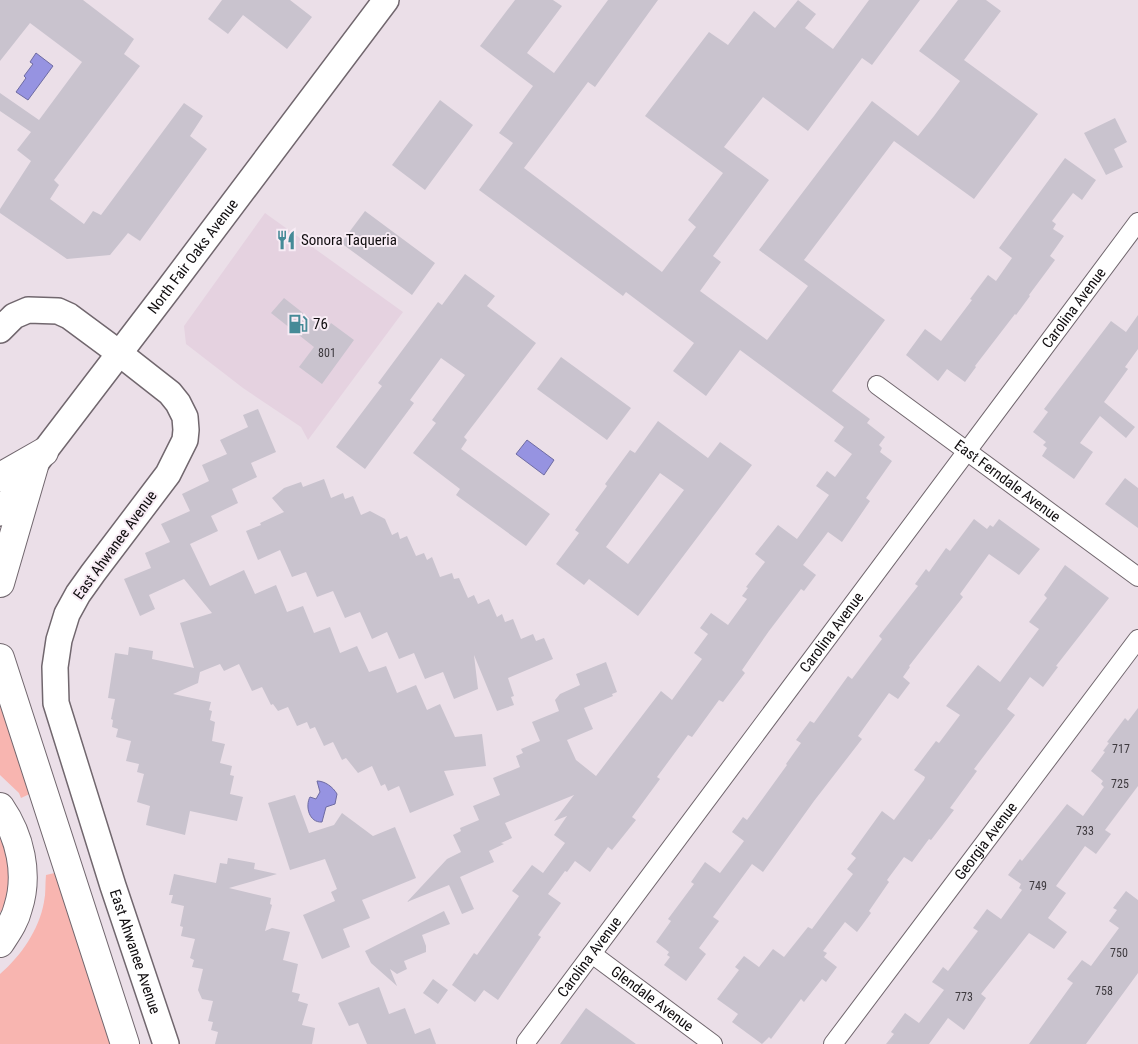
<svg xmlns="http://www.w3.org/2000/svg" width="1138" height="1044" font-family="'Roboto Condensed',sans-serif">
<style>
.built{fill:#e5d2e0}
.green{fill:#f8b5b0}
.water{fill:#9693e1;stroke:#6e6ba2}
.building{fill:#c9c3ce;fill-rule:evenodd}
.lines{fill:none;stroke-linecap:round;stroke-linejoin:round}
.street-casing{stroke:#71676e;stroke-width:20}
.secondary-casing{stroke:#71676e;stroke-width:28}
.highway-casing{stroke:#71676e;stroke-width:30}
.street{stroke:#fff;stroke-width:18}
.secondary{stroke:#fff;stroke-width:25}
.highway{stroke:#fff;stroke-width:28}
.labels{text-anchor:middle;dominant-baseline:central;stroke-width:4;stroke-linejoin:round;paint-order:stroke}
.number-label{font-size:12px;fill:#3e3a3f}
.poi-label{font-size:15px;fill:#100d0f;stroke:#f8ecf5;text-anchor:start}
.street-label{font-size:15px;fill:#100d0f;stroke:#f8ecf5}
</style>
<rect width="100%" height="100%" fill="#ebdfe8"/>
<!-- built -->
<path class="built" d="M265,213L403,312L308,440L301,427L243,388L186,344L184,326Z"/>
<!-- green -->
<path class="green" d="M0,679L36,791L21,798L19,793L0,775Z
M0,819L14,867L9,906L0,912Z
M63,871L110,1044H0V974C21,956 39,930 44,902C46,893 45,884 46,875Z"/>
<!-- water -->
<path class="water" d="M36,53L53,66L28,100L16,92L26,78L24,76L33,64L30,62Z
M527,440L554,460L544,475L516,454Z
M317,781C325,781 333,787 337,794L335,804L326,807L322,822C309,823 305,806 310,797L316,799L320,792Z"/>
<!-- building -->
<path class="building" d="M0,0H83L134,39L124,54L140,66L54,180L59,185L50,199L84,224L93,211L101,215L184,103L203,116L190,136L207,149L140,241L128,233L110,255L67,259L0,213V209L31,161L17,150L31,132L0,111V93L39,120L82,62L30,23L0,61Z
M222,0H290L312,17L287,49L243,15L228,34L208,19Z
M515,0H553L562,6L527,53L554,73L608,0H658L595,87L588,82L524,168L662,272L696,227L688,220L723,173L645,116L709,32L728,45L754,11L775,28L798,0L816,14L805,28L833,49L869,0H920L872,65L862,58L808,131L763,97L724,147L769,180L713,256L721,262L700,291L767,340L808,286L759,250L872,101L918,136L934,116L960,81L919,51L958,0H986L1001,11L964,60L1038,114L974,199L894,141L804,260L885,320L832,391L870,419L867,423L885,437L879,445L882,448L880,452L892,461L866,498L870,501L842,542L828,532L803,565L816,575L804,591L801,589L769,631L742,670L745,673L723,702L719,700L692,737L688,735L657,777L660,779L632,817L636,820L612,850L608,847L590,872L575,861L567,872L565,871L548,894L561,903L538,935L541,937L498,1000L484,990L475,1002L452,985L474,953L477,955L519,896L512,891L532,865L543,873L565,843L554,835L567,816L554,821L574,795L505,823L512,838L501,843L504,844L489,851L494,862L460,877L474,909L462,914L449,885L407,902L447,859L461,852L453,835L461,831L460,828L479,820L473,806L500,795L493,778L520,767L516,756L523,753L521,749L540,741L532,722L559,711L555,700L560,694L580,685L576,674L606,662L617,692L612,694L613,696L584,708L593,729L567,740L576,760L596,776L661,691L672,700L702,659L694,653L708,634L700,628L711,613L728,625L747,599L742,596L748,588L746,587L765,562L755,554L778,525L797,539L829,495L816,486L827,471L835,477L852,454L834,441L844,427L740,350L706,396L673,371L694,343L626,292L623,296L479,190L513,143L499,133L533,86L480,46Z
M440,100L473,125L425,190L392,165Z
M1115,118L1127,142L1114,149L1123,167L1106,175L1084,133Z
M1065,158L1096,180L1082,200L1073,193L1052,221L1056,224L1053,229L1064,236L1050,256L1055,260L1029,295L1030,296L1016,315L1015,314L975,366L976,367L965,382L947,369L938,381L906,355L925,329L941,341L972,300L970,299L988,275L996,281L1012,258L999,248Z
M365,211L435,263L412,295L341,243Z
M465,274L495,296L487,306L536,343L464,437L467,440L461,449L550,514L526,546L456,495L460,489L413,453L436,423L432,420L465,375L441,358L410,400L414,403L365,469L336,447L382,386L378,383L438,302L442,305Z
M284,298L326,331L331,323L354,340L322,384L299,367L314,347L271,313Z
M1138,315V349L1125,367L1128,369L1104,402L1135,427L1126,438L1100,416L1080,443L1093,452L1074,479L1042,456L1047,448L1043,445L1046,442L1033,432L1048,412L1044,409L1111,321L1126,332Z
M561,357L631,408L607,440L537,389Z
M258,409L276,452L251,463L257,477L232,489L238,503L211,516L218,531L190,544L210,586L244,570L255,594L276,585L287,612L303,606L314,633L330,627L340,653L357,646L369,672L386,666L397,693L416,685L427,710L440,704L455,737L482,734L486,766L444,771L454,795L410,813L399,786L388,791L385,784L381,786L372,766L358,773L346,758L342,760L333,742L324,746L315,727L310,729L307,722L297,726L288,707L278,711L273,704L271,705L262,687L252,691L239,664L224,671L220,664L200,672L198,683L173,694L211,702L209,710L212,711L210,720L215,722L212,741L225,744L220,763L232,766L230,775L234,776L230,794L243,797L237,821L190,811L185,835L146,825L150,806L137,802L144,774L137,772L139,764L126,761L131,741L116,737L118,729L112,727L113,720L111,719L115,699L108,698L115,653L128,655L129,647L153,651L152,659L194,668L180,623L212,613L184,579L149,595L155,609L140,616L124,579L151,568L145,553L170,542L161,524L190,511L182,494L209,481L202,465L227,454L220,440L248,427L243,415Z
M658,421L708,458L720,442L752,465L638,616L589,579L584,585L556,564L579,533L575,530L607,486L605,484L630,450L635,453ZM660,473L684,490L628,564L606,547Z
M1125,478L1138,488V528L1105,504Z
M324,479L331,498L343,493L345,499L353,496L361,515L370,511L385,519L392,535L398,532L400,539L407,536L416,556L424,553L427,560L432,557L440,577L452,573L454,579L459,578L468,598L474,595L478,604L489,599L497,617L502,614L505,622L513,619L521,639L533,634L536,641L544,638L553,659L508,678L514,696L511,697L514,705L497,711L474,655L478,689L454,699L443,672L425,679L414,653L399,659L387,632L372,639L360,612L345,618L333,591L317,597L306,572L292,577L280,550L258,560L246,531L261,525L260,523L284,512L272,498L284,488L301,482L303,487Z
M974,519L987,529L990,525L993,527L999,519L1040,549L1019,575L989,554L960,594L963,597L909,666L910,667L903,677L910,683L898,699L889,693L858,736L862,739L814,801L763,872L752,864L713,917L719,921L699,948L706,954L686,981L664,965L670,957L667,955L669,952L656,942L671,921L668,919L694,884L691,882L705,862L720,873L744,841L732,832L743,817L747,820L787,765L786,764L801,743L796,740L810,721L814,723L848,676L852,679L882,639L879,636L918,586L915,584L926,569L929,572L946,548L950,551Z
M1065,565L1109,598L1056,666L1058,667L1043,687L1030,677L1007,709L1015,715L974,769L977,771L950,808L954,810L931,840L929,839L912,862L904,857L887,880L889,882L869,911L871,913L857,932L845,922L823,951L827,953L824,957L837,967L826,982L822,979L804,1002L801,999L771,1039L769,1037L762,1044L732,1022L738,1014L717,999L739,970L735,967L744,956L759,967L773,949L784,957L808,927L812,929L853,874L847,869L856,858L851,854L882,811L894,820L924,780L925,777L914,770L936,741L939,743L960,715L946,706L978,665L1000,682L1039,629L1029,622L1047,598L1044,595Z
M1138,708V786L1105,830L1111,834L1096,854L1085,846L1056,886L1066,893L1048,918L1067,932L1054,949L1029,933L981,994L986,998L964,1030L948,1018L929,1044H886L894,1034L891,1032L905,1013L919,1023L944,990L932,982L943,967L948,971L978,931L973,928L987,909L1001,919L1022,890L1019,888L1021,884L1008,875L1020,859L1022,861L1067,804L1083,816L1104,787L1101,784L1103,781L1091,771L1105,752L1103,751L1109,743L1107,742L1125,718L1128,721Z
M295,795L309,833L334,825L342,813L373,836L395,827L416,878L362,900L370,918L343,929L350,947L322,959L303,915L335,901L331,892L337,889L325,859L290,870L268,803Z
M228,858L255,863L254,869L277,874L229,888L271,898L270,904L272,905L265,931L272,928L290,932L283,960L298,964L292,992L300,994L298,1001L308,1004L302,1025L315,1028L312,1044H215L218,1032L211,1030L213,1022L208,1021L213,1001L202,999L198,990L203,969L192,967L194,960L190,958L195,939L181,936L183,927L180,926L184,906L171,903L173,895H169L174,874L216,883L220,863L227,864Z
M1126,891L1138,900V973L1086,1044H1029L1073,983L1067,979L1082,960L1091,966L1119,928L1109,921L1117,910L1113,908Z
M444,911L450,924L422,935L426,946V952L404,961L407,969L397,974L390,969L397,986L371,963L365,951Z
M433,979L448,990L438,1004L423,993Z
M379,987L389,1014L405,1008L415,1034L430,1028L436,1044H367L358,1023L349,1026L338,1003Z
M586,1008L636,1044H560Z"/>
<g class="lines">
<defs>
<g id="street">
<path id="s1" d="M877,385L1138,577"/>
<path id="s2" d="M592,954L713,1044"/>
<path id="s3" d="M526,1042L1138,222"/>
<path id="s4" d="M833,1044L1138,639"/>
</g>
<g id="secondary">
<path id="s5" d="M0,330L14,316L28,310L58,311L69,316L119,353L170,393L178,403L185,417L186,430L185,440L168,474L93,573L78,594L67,614L59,640L55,667L56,703L113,886L166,1044"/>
<path id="s6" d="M0,513L44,452L170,287L386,0"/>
</g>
<path id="highway" d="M0,477L44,452
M0,583L34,466
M0,658L125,1044
M0,807C20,836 29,874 18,908C15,921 7,932 0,943"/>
</defs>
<!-- street casing -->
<use href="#street" class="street-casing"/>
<!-- secondary casing -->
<use href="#secondary" class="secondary-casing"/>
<!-- highway casing -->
<use href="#highway" class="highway-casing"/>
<!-- street -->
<use href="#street" class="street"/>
<!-- secondary -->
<use href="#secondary" class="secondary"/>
<!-- highway -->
<use href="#highway" class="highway"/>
</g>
<!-- icons -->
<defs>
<symbol id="restaurant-bare" viewBox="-9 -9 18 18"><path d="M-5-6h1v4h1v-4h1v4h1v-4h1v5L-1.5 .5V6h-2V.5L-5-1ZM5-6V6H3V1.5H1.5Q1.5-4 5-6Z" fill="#458a97" stroke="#f8ecf5" stroke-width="2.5" paint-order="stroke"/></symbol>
<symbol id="fuel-bare" viewBox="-9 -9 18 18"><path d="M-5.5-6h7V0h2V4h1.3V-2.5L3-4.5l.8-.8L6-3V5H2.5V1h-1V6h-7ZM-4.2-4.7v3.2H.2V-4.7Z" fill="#458a97" stroke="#f8ecf5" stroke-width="2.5" paint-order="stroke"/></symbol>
</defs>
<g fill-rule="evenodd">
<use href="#restaurant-bare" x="272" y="226" width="28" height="28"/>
<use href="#fuel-bare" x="284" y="310" width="28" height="28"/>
</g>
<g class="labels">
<!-- number labels -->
<g class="number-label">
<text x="327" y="353">801</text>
<text x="1121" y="749">717</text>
<text x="1120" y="784">725</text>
<text x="1085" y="831">733</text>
<text x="1038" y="886">749</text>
<text x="1119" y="953">750</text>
<text x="1104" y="991">758</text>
<text x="964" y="997">773</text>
</g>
<!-- poi labels -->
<g class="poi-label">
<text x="301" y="240">Sonora Taqueria</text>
<text x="313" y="324">76</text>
</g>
<!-- street labels -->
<g class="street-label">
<text stroke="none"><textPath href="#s6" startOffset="321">North Fair Oaks Avenue</textPath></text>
<text stroke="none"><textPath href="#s3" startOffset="916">Carolina Avenue</textPath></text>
<text stroke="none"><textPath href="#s1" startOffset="162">East Ferndale Avenue</textPath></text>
<text transform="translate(115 545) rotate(-54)">East Ahwanee Avenue</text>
<text stroke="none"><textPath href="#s3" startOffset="511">Carolina Avenue</textPath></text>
<text stroke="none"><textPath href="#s4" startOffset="254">Georgia Avenue</textPath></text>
<text stroke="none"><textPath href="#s5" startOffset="818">East Ahwanee Avenue</textPath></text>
<text stroke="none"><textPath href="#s3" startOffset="106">Carolina Avenue</textPath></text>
<text stroke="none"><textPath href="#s2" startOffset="75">Glendale Avenue</textPath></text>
</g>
</g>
</svg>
